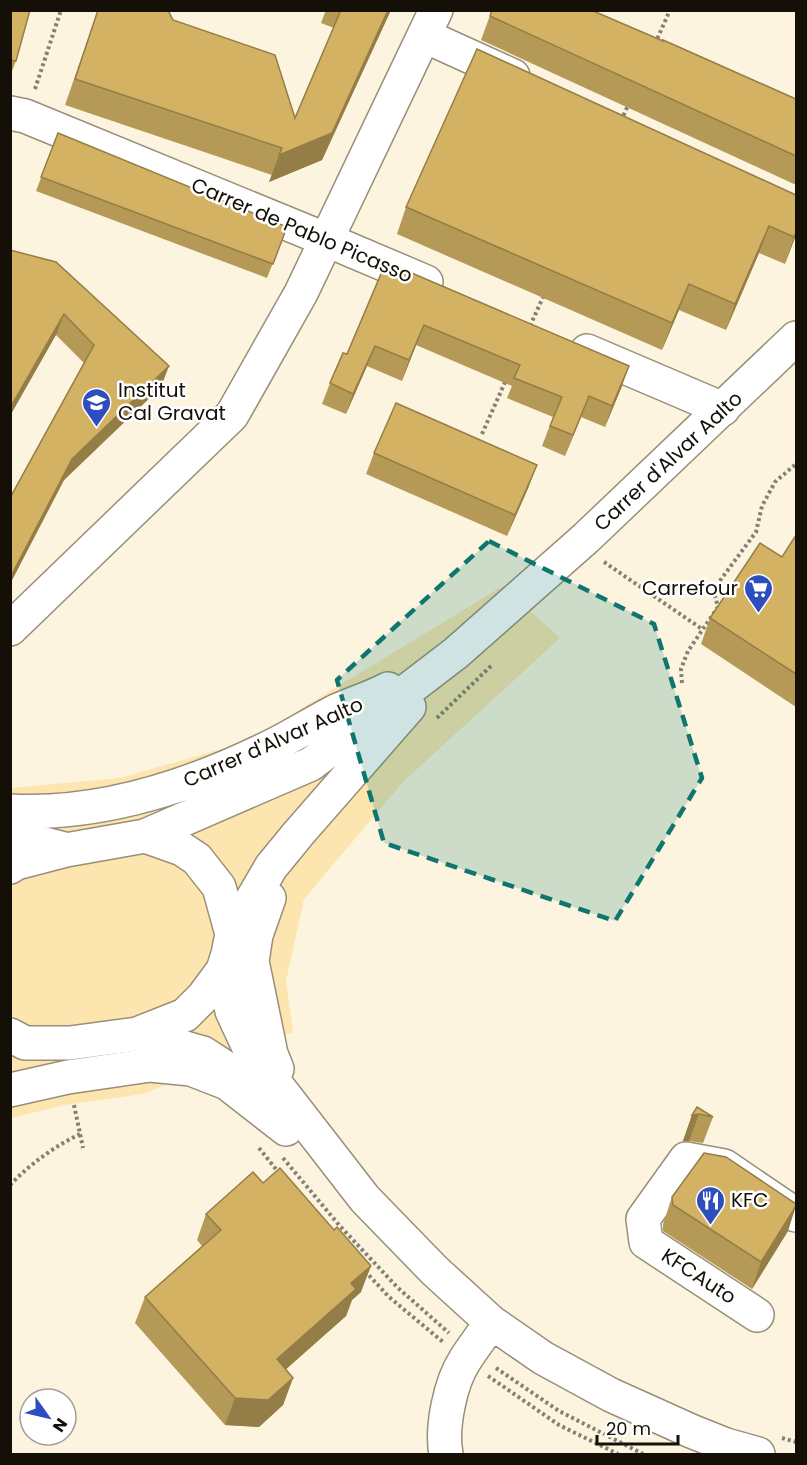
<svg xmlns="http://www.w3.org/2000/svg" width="807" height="1465" font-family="Poppins,sans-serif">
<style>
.green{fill:#fce5af}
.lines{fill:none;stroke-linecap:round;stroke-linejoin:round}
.minor-casing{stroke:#998f78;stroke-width:36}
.highway-casing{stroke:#998f78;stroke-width:36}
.path{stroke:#868072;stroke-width:4;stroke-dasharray:3 3;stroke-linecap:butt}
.minor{stroke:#fff;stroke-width:33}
.highway{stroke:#fff;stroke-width:33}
.wall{fill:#b59956}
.shaded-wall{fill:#947d46}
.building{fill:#d3b264;stroke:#947d46;stroke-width:1.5}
.marked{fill:#0f766e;fill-opacity:0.2;stroke:#0f766e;stroke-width:4.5;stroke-dasharray:12 8;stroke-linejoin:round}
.labels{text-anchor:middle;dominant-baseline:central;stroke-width:5;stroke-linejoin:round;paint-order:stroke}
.street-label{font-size:20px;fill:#141008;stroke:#fff}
.poi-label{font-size:20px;fill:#141008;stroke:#fff;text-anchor:start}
</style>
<rect width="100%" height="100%" fill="#fdf4e0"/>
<!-- green -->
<path class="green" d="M503,586L560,638L403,782L304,899L286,981L293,1032L143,1094L65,1105L11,1118L10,788L120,778L246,742Z"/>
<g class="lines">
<defs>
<path id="minor" d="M425,36L513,76
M10,113L25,116L327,240L426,282
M587,351L723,409
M10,629L232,415L301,293L436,10
M10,811C102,816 192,786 274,745C294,735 313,723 334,712C351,704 371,698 388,689
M10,835L64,849
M145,836L311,764L456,653L586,538L796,338
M10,867L16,863L66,850L145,836L182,849L197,859L219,887L232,934L228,954L223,970L203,997L185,1015L137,1034L70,1043H25L10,1035
M269,898L256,935L252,961L271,1054L277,1069
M232,934L271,867L298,834L409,707
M223,970L232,1011L251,1052L365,1199L435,1271L491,1322L543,1358L611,1395L691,1431L726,1445L758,1454
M137,1034L203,1053L252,1085
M757,1315L646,1242L643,1219L686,1159L724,1166L796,1215
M446,1454C441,1428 450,1383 465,1360C473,1347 483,1335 491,1322"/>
<path id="highway" d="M10,1090L68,1077L150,1065L191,1069L227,1083L286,1129"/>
</defs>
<!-- minor casing -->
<use href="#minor" class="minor-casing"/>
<!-- highway casing -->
<use href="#highway" class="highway-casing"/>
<!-- path -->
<path class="path" d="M655,44L670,10
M35,89L61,10
M621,121L629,103
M530,326L544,295
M482,434L506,380
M604,562L702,629
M682,683L681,669L688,651L718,607L715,596L719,582L756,532L762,506L775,482L796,464
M437,718L492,665
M74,1105L83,1148
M259,1148L279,1173
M283,1158L339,1225L397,1287L449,1333
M10,1185C30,1164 55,1146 80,1134
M365,1271L389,1297L443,1342
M496,1368L559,1411L643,1454
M488,1376L559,1425L618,1454
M782,1438L796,1442"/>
<!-- minor -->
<use href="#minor" class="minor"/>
<!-- highway -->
<use href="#highway" class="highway"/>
</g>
<!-- wall -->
<path class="wall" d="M10,10L16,61L10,76Z
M98,10H168L173,20L295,118L334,28L321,23L326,10H391L322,160L269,182L272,175L65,105Z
M492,10L796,99V185L481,40Z
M58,133L287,227L267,278L36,191Z
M796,195V235L785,264L759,253L726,330L679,310L662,350L397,234L406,207Z
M10,250L161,387L64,480L10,584V498L84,363L56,335Z
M386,262L622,386L605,427L581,417L565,456L542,446L553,417L507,398L512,386L416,345L402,381L367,366L346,414L322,404L330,383L347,354Z
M374,453L529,486L507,536L366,474Z
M796,535V707L701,644L710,618L782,557Z
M697,1107L713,1117L703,1143L689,1141H683L692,1115Z
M672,1197L788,1231L752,1289L663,1231V1224Z
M206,1214L361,1292L352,1300L346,1316L285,1370L293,1378L283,1405L259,1427L225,1425L135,1323L145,1297L202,1246L197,1240Z"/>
<!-- shaded-wall -->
<path class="shaded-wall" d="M388,10H391L322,160L269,182L279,155Z
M769,226L759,253L726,330L735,304Z
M796,232V235L785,264L794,237Z
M689,284L679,310L662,350L672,323Z
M64,314L56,335L10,416V408Z
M424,325L416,345L402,381L409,360Z
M375,346L367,366L346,414L353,394Z
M169,366L161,387L64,480L10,584V578L72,459Z
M629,366L622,386L605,427L612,406Z
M589,396L581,417L565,456L573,435Z
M537,465L529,486L507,536L515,515Z
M699,1114L689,1141H683L692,1115Z
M796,1206L788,1231L752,1289L761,1262Z
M371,1266L361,1292L352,1300L346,1316L267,1386L277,1359L351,1283Z
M293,1378L283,1405L259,1427L225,1425L235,1398Z"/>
<!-- building -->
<path class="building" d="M10,10H30L16,61L10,60Z
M98,10H168L173,20L275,55L295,118L341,10H388L332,133L279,155L282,148L75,79Z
M492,10H591L663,41V40L796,99V156L490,16Z
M477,49L796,195V232L794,237L769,226L735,304L689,284L672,323L406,207Z
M58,133L287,227L273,264L41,177Z
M10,250L56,262L169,366L72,459L10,578V498L94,345L64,314L10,408Z
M386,262L629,366L612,406L589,396L573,435L550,426L562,397L514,378L520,365L424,325L409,360L375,346L353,394L330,383L343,353L347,354Z
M396,403L537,465L515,515L374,453Z
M796,535V674L710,618L760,543L782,557Z
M697,1107L713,1117L699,1114L692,1115Z
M704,1153L726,1157L796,1204V1206L761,1262L673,1205L672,1197Z
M280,1168L334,1230L337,1227L371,1266L351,1283L356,1289L277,1359L293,1378L268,1400L235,1398L145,1297L221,1230L206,1214L253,1172L263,1183Z"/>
<!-- marked area -->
<path class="marked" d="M489,541L654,624L702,778L615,921L384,843L337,680Z"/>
<!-- icons -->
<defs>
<symbol id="school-pin" viewBox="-11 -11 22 30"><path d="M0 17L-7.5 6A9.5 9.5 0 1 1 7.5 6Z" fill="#2e4ebe" stroke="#fff"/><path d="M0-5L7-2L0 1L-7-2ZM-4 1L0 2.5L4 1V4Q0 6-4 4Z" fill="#fff"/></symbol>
<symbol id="supermarket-pin" viewBox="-11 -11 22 30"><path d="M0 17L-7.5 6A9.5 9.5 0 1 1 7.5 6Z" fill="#2e4ebe" stroke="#fff"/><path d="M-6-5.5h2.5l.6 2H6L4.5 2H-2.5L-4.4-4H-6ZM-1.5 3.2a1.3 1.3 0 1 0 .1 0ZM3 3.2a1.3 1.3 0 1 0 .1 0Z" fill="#fff"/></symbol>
<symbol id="restaurant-pin" viewBox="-11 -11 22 30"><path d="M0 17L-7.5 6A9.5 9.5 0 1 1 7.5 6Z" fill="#2e4ebe" stroke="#fff"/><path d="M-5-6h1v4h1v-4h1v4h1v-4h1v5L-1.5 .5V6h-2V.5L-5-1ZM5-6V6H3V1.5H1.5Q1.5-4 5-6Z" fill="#fff"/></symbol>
</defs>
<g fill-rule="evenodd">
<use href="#school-pin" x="80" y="386" width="33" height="45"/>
<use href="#supermarket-pin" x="742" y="572" width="33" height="45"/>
<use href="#restaurant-pin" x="694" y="1184" width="33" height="45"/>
</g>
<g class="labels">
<!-- street labels -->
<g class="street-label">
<text transform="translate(302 230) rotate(23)">Carrer de Pablo Picasso</text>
<text transform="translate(668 461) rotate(-43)">Carrer d'Alvar Aalto</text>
<text transform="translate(273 742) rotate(-24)">Carrer d'Alvar Aalto</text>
<text transform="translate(699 1276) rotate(33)">KFCAuto</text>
</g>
<!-- poi labels -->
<g class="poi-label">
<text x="118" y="390">Institut<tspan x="118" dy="23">Cal Gravat</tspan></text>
<text x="738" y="588" text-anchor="end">Carrefour</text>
<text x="731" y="1200">KFC</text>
</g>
</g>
<!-- border -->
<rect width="807" height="1465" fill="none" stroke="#141008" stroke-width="24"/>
<!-- north arrow -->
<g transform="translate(48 1417) rotate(124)"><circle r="28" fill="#ffffff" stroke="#a19f9c" stroke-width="1.5"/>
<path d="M0-4.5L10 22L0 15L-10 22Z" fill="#2e4ebe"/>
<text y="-9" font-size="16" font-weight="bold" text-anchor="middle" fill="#141008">N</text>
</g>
<!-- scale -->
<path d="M597 1435v9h81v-9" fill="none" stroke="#141008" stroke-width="3"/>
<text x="606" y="1435" font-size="18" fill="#141008" stroke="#ffffff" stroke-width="4.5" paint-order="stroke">20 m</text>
</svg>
